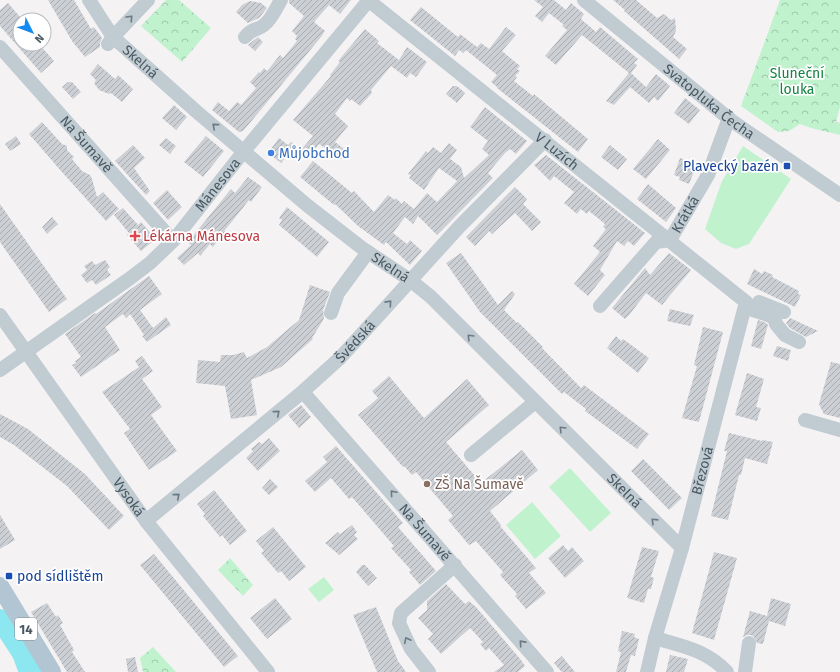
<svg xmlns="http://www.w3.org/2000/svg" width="840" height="672" font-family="'Fira Sans',sans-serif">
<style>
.forest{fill:url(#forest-crowns)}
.pitch{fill:#c0f2ce}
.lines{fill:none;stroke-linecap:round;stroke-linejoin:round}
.river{stroke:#8ce7f1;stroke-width:22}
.building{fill:url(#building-hatch)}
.minor{stroke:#c0cbd2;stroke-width:14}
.major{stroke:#b1c5d2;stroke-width:18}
.oneway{stroke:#6d7a83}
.shop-dot{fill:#3f7fe0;stroke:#fff;stroke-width:1.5}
.transit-dot{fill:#1a4fb4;stroke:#fff;stroke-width:1.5}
.health-dot{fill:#e0444e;stroke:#fff;stroke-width:1.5}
.education-dot{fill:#8d6e63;stroke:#fff;stroke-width:1.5}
.labels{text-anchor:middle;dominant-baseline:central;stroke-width:3.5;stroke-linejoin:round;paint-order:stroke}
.shield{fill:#fff;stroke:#808a90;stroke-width:1}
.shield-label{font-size:13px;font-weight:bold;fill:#495861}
.street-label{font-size:14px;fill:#495861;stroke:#fff}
.park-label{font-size:14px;fill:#13833f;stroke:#fff}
.shop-label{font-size:14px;fill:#366cbe;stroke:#fff;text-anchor:start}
.transit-label{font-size:14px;fill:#164399;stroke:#fff;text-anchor:end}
.health-label{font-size:14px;fill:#be3a42;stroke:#fff;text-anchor:start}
.education-label{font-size:14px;fill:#785e54;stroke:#fff;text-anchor:start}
</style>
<defs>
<pattern id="forest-crowns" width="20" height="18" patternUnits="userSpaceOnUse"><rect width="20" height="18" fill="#c0f2ce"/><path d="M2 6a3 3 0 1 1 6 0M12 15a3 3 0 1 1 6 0" fill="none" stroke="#9ec7ab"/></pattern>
<pattern id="building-hatch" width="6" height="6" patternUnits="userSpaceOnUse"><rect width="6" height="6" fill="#ccd0d5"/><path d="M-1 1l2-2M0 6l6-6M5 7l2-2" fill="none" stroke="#a8acb0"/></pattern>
</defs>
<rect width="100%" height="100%" fill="#f5f2f3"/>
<!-- forest -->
<path class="forest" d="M166,0H179L211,28L182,62L141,26Z
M780,0H840V107L836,122L840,123V135L811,128L800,124L789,131L778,132L741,106Z
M230,558L253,585L243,596L218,570Z
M153,647L176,672H143L140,658Z"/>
<!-- pitch -->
<path class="pitch" d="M743,146L791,179L749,244L736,249L721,243L705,229L722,181Z
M570,468L611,513L590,532L549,487Z
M532,502L561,536L535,559L506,525Z
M324,577L334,590L319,602L308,589Z"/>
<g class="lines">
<!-- river -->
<path class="river" d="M0,620L3,622L23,653L30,672"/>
</g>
<!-- building -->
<path class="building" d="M48,0H74L91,29L94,27L102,38L100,43V47L85,57L72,41Z
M289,0H351L340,14L329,5L314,22L325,31L321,37L249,124L243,131L239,132L212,110L218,102L229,111L237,102L241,105L256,88L250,82L259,72L260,73L264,68L267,71L280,55L283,58L297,41L295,39L297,36L292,31L304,16L289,3Z
M534,0H554L566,10L571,3L584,14L581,19L596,32L600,27L638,59L634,63L637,65L631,73L646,87L656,74L670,86L658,101L654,97L649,103L630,87L614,105L606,101L629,73L582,35L556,65L545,56L567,30L562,26L564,25L549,13L542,22L535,16L543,7Z
M613,0H636L657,18L664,14L671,20L675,18L676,31L673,37L687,49L679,59L624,11L625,10Z
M250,1L261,3L267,8L259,18L248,23L236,12L242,5Z
M8,3L20,17V44H39L54,61L41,73L0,26V10Z
M421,7L458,37L460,34L477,47L481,43L489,49L506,27L516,35L502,51L520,66L517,69L520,71L515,76L517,77L514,81L533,96L534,94L588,139L578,152L497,88V87L491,82L497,75L466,50L463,53L459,50L455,56L410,20Z
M365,29L379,41L377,43L399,60L407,47L427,62L416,77L410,73L407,78L391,66L371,90L372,93L360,106L351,99L350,101L347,98L335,114L348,126L335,142L348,152L342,159L319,144L308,158L300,151L313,136L293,120L331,76L330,75L340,62L338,61Z
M258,37L263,42L255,51L248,45Z
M98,64L115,79L118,75L133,89L122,102L111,93L109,94L99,90L94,83L96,80L90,74Z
M68,82H72L81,92L73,99L62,87Z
M453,86H457L465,93L457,103L446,94Z
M685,98L700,110L689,124L674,113Z
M174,105L187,117L176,130L162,118Z
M485,107L527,141L516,154L510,149L505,153L488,173L493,178L437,235L418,216L413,224L405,217L393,233L407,244L410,240L422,251L410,265L386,242L384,245L358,226L335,204L334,205L300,177L313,161L352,193L354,191L374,212L388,195L395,200L396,198L402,204L404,201L414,209L427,193L437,202L457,181L439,168L424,190L409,178L411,175L408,174L426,151L428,153L433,147L441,153L449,143L457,150L450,159L461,167L464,178L489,155L482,149L488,141L470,127Z
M42,122L62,144L67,146V150L74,157L72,159L82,171L90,175L92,179L97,197L103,192L119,209L106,221L61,171L29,134Z
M16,136L21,144L10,151L5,144Z
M206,136L224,151L203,177L184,162Z
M166,138L176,146L170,154L159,145Z
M279,138L288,145L291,142L299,148L292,157L288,154L281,163L268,153Z
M658,139L670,150L646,179L633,169Z
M133,145L145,158L134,168L150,191L146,195L115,161Z
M610,145L627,159L618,170L601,157Z
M546,155L645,233L634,246L628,241L624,246L617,241L600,270L605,275L588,296L574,284L600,252L593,246L606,229L603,227L605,224L589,211L587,214L581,209L577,214L564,203L574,192L554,176L550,181L534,165Z
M680,158L697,164L689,184L679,180L680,177L674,175Z
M248,177L262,187L251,202L249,200L234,219L224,231L225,232L213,247L210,244L200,256L198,253L184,265L177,258L191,245L188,242L231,189L235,193Z
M648,184L676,208L666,222L637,199Z
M515,187L527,199L523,204L541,222L532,231L515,213L492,234L489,231L475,246L466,237Z
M167,190L182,207L168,220L153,203Z
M0,204L67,299L49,312L0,242Z
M287,207L329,242L317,257L279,225L282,220L279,218Z
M123,208L138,225L141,222L156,239L141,251L127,235L129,233L114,215Z
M52,217L58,224L47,234L42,227Z
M461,253L498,305L512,291L515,294L504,310L517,323L518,322L543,347L542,348L581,388L584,385L649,434L637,449L585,411L586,409L564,392L562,394L480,312L446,263Z
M669,253L691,270L662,305L646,293L630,314L625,319L612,308L645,268L650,275Z
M105,260L110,267L107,270L111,275L96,285L92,280L87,283L81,275L87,270L84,266L92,261L95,265Z
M754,269L762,274L764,271L773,275L772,277L799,291L798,294L801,295L795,307L747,284Z
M149,276L162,294L140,310L153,328L166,317L171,325L147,342L142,336L144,335L130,314L126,318L123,314L105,327L120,350L81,377L72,365L76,363L75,361L81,357L65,334L95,313L96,314Z
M310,285L330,292L323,310L324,318L322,322L312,338L313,339L281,367L251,380L257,415L231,419L225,386L196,383L198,360L220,362L221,355H233L244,352L247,358L267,347L299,320Z
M670,309L694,315L690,326L667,321Z
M790,318L805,325L818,331L806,337L790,328L786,323Z
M758,320L766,323L768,325L761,349L751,346Z
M703,327L723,332L699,422L682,418L697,366L694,365Z
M616,336L621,341L623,339L649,358L638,373L607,348Z
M777,346L791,350L788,361L773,356Z
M142,356L153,371L142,379L162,407L151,415L177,451L149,470L124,433L130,429L102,392L139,367L135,361Z
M831,362L840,364V418L824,414L819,404Z
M747,373L764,379L756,407L761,408L757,421L735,415Z
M389,376L424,418L467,379L489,405L446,442L481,483L522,450L538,470L490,511L501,525L500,526L536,568L529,573L546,593L526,609L515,596L517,594L500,575L503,572L476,541L469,545L448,520L453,516L416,472L412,475L404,466L403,467L358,415L378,398L372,391Z
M301,405L311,417L299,428L288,415Z
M0,414L28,429L85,474L124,516L109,530L67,486L14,445L0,437Z
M729,433L762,441V440L773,442L767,464L745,458L741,475H739L728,520L711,516L727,451H724Z
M269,438L280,451L258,471L246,458L253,451L251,449L259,442L262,444Z
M336,446L403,523L398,527L436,571L420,585L409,572L411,570L391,548L394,546L352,497L349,499L331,478L315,492L305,481L327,462L323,457Z
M643,459L682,498L669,510L631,471Z
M270,479L278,487L269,495L262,488Z
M214,490L247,531L230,545L222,535L220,537L203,516L205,514L197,504Z
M0,515L15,540L0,549Z
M352,525L357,532L354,535L358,539L339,555L325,543L338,532L340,534Z
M273,527L306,567L289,581L281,571L278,573L261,553L264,551L256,541Z
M563,545L568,551L572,547L584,561L565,578L548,558Z
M642,547L659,551L651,577L654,578L651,589H648L644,603L627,598Z
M714,552L737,558L714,640L692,633Z
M154,554L238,656L224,667L140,565Z
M362,565H365L377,578L368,586L356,572Z
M446,584L465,604L469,601L476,607L521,660L525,666L518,672H494L504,665L489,648L486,651L480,644L483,642L470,628L441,654L428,639L433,634L418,618L427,610V601Z
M275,598L292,619L267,639L250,618Z
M771,598L791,604L785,626L769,621L763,644L757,643L754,637L751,635H746L743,637L750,611L767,616Z
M47,603L56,617L58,615L63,623L60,625L74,650L72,652L85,672H67L31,612Z
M376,607L398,661L406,672H377L353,615Z
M622,631L635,634L634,637L639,639L635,656L631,655L626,672H616L621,652L618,651Z
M670,655L688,659L684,672H666Z
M562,656L565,660L575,672H562L559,669L554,663Z
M135,657L138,672H128L126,659Z"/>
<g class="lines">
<!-- minor -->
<g class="minor">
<path id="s1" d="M89,0L113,37L197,112L308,206L362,248L410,280L431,297L682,548"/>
<path id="s2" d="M368,0L746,302L753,310L771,316L775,320L776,324L785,335L799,342"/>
<path id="s3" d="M584,0L732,121L840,195"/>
<path d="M245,37C253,27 257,31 264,25C272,19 276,8 281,0"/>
<path d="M108,44L113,37L148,0"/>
<path id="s4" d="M0,47L173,241"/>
<path d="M759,302L784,312"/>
<path id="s5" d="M600,306L656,242L670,240L708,175L729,118"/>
<path d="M331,313L338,293L368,252"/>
<path id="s6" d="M0,315L146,521L268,672"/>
<path id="s7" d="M0,370L129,279L150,263L173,241L244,151L369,0"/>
<path id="s8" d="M303,392L547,672"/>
<path d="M805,420L840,430"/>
<path d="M471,455L535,402"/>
<path id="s9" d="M146,521L300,394L340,358L459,227L545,140"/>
<path d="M655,638C682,646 707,650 727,672"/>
<path d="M429,672L411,649L399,623L401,613L455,565"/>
<path id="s10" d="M647,672L655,638L682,548L746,302"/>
<path d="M745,672L749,643"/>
</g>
<!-- major -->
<path class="major" d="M0,586L52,672"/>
</g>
<!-- one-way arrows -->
<defs><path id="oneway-chevron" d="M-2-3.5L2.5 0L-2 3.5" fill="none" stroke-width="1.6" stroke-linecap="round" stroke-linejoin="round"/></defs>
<g class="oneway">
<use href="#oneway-chevron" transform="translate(130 18) rotate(-47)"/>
<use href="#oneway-chevron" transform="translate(215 126) rotate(-140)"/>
<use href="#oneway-chevron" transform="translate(389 303) rotate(-48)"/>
<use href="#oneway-chevron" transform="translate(470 337) rotate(-135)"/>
<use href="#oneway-chevron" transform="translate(277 413) rotate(-40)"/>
<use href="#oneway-chevron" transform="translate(562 429) rotate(-135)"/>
<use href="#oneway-chevron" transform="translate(393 493) rotate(-131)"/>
<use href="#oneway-chevron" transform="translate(177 496) rotate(-40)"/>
<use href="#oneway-chevron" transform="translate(654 521) rotate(-136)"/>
<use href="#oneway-chevron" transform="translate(407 640) rotate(-116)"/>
<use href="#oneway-chevron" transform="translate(522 643) rotate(-132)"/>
</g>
<!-- markers -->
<circle class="shop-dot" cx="271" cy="153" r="4"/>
<g class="transit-dot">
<rect x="783" y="162" width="8" height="8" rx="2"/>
<rect x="5" y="572" width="8" height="8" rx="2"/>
</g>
<path class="health-dot" d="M133 230h4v4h4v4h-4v4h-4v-4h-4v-4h4z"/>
<circle class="education-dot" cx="427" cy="484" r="4"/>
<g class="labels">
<!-- shield labels -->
<rect class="shield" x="15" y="618" width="22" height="22" rx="3"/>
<g class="shield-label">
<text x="26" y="629">14</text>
</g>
<!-- street labels -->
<g class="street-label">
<text stroke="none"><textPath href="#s1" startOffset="81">Skelná</textPath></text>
<text stroke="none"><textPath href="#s3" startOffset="161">Svatopluka Čecha</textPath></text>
<text stroke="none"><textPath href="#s4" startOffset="130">Na Šumavě</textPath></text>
<text stroke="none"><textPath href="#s2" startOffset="242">V Luzích</textPath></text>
<text stroke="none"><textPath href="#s7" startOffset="288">Mánesova</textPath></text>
<text stroke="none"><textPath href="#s5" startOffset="129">Krátká</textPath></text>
<text stroke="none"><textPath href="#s1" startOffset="405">Skelná</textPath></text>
<text stroke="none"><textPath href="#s9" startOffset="276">Švédská</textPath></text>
<text stroke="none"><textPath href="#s10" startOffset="209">Březová</textPath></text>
<text stroke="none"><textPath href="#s1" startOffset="729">Skelná</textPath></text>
<text stroke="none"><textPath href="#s6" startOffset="223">Vysoká</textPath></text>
<text stroke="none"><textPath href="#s8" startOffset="186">Na Šumavě</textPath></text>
</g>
<!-- park labels -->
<g class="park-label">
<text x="797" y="73">Sluneční<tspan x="797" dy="16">louka</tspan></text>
</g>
<!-- shop labels -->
<g class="shop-label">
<text x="279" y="153">Můjobchod</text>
</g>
<!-- transit labels -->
<g class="transit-label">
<text x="779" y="166">Plavecký bazén</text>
<text x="17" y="576" text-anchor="start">pod sídlištěm</text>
</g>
<!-- health labels -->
<g class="health-label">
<text x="143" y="236">Lékárna Mánesova</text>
</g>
<!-- education labels -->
<g class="education-label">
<text x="435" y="484">ZŠ Na Šumavě</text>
</g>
</g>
<!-- north arrow -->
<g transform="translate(32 32) rotate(132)"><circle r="19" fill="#ffffff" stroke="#b6bcc0"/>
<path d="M0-3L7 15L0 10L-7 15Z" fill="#128aef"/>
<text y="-6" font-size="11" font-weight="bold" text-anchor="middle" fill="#495861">N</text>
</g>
</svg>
